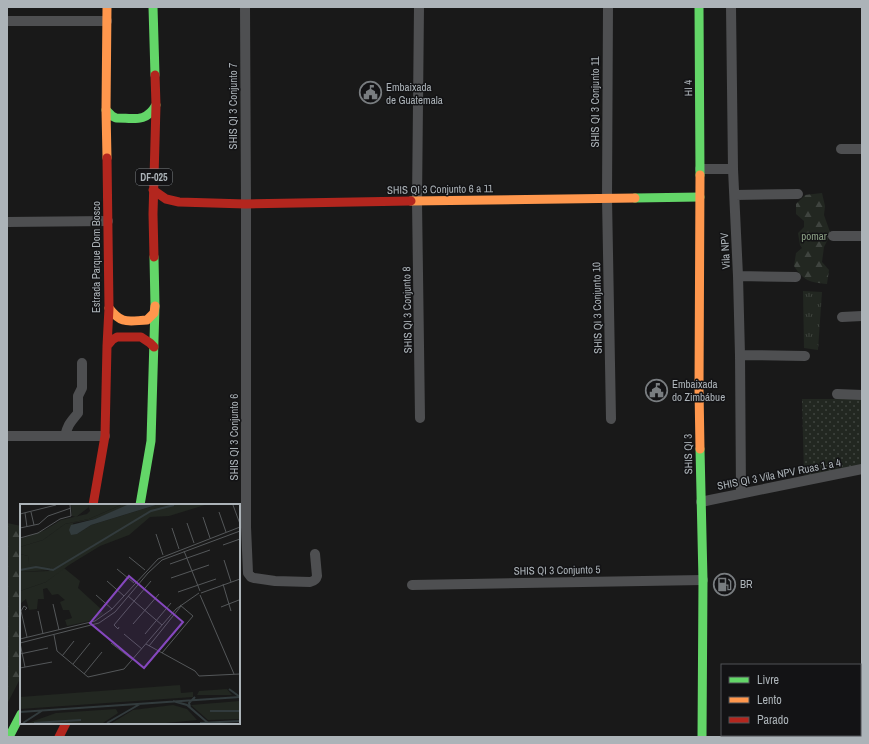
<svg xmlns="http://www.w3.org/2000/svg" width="869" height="744" font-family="'Archivo Narrow',sans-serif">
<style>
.grass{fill:url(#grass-dots)}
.forest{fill:url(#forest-firs)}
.park{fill:url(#park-tufts)}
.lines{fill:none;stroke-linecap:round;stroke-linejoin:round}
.street{stroke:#4e4f51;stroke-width:10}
.fast{stroke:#63d668;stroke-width:9}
.slow{stroke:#ff974d;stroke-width:9}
.jam{stroke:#b3261e;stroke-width:9}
.labels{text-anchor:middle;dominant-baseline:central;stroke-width:3;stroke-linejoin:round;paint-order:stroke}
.shield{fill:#131315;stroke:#7e8387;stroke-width:1}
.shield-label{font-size:10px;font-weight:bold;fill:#acb3b8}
.poi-label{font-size:11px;fill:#acb3b8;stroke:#131315;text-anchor:start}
.street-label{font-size:11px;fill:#acb3b8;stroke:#131315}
.park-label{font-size:11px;fill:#8ba085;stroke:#131315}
.inset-river{fill:none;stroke:#323b3d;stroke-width:2}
.inset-road{fill:none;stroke:#545759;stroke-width:1}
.view{fill:#8547be;fill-opacity:0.15;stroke:#8547be;stroke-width:2}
.inset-edge{fill:none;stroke:#acb3b8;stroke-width:2}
</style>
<defs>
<pattern id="grass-dots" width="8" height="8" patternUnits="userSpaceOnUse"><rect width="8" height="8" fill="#222721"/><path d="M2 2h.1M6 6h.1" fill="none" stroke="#3f443f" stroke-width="1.8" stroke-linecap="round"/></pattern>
<pattern id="forest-firs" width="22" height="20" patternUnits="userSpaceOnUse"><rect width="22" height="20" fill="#222721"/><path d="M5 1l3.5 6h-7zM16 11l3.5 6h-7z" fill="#3f443f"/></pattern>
<pattern id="park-tufts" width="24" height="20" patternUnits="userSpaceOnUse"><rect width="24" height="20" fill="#222721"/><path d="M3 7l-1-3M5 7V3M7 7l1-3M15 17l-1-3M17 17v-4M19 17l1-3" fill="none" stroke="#3f443f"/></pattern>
</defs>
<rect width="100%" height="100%" fill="#191919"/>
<!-- grass -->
<path class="grass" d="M802,399H862V465L804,476Z"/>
<!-- forest -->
<path class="forest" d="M822,193L825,206L824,215L830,232L828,239L824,247L822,262L829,270L827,284C809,282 804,281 794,266L796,253L802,248L800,245L798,233L804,227V221L796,214V204L805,195Z
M7,523L21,526V677L7,704Z"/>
<!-- park -->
<path class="park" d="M803,291L822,292L818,350L804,348Z"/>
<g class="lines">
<!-- street -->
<path class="street" d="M245,7L246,204V527L248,573L251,577L254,578L275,581L310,582C314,581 316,580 317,576L315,554
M419,7L417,201L420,418
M608,7L607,198L611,419
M731,7L733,169L738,276L740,355L741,493
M7,21H107
M841,149H862
M700,169H733
M735,195L798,194
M7,222L108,221
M833,236H862
M738,276L796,277
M842,317L862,316
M740,355L805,356
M837,394L862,395
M7,436H105
M65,436C68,424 70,423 78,413V396L82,388V363
M701,502L710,500L862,469
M412,585L703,580"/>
<!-- fast -->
<path class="fast" d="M153,7L155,75
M699,7L700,175
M106,110L112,116L116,118C134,118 146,123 156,105
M635,198L700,197
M700,449L703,580L702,737
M140,505L151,441L155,306L154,257
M9,737L21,714"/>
<!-- slow -->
<path class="slow" d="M107,158L106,110L107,7
M700,175L699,389L700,449
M411,201L635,198
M109,308C122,325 128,321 147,320L154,313L155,306"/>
<!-- jam -->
<path class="jam" d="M153,190L166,199L179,202L246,204L411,201
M154,257L153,214L156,105L155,75
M107,346L112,340L117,337H141L150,343L154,347
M93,505L105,436L107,346L109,308L107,158
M59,737L66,723"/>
</g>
<!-- icons -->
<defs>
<symbol id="civic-ring" viewBox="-11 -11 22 22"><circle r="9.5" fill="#131315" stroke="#797d80" stroke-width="1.5"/><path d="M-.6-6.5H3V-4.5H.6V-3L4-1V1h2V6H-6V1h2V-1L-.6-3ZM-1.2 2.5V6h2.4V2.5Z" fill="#797d80"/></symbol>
<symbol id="fuel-ring" viewBox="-11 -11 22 22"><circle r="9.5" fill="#131315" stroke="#797d80" stroke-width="1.5"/><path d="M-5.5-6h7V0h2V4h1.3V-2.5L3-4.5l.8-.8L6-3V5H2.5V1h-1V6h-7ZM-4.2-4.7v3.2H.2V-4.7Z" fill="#797d80"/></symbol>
</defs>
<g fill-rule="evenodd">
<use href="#civic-ring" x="358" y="80" width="25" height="25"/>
<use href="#civic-ring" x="644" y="378" width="25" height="25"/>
<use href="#fuel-ring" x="712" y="572" width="25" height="25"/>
</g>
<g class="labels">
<!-- shield labels -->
<rect class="shield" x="136" y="169" width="36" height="16" rx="3"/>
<g class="shield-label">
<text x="154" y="177">DF-025</text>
</g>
<!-- poi labels -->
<g class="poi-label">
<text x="386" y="87">Embaixada<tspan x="386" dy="13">de Guatemala</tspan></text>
<text x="672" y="384">Embaixada<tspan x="672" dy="13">do Zimbábue</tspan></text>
<text x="740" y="584">BR</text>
</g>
<!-- street labels -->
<g class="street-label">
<text transform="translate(688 88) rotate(-91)">HI 4</text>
<text transform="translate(595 102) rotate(-90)">SHIS QI 3 Conjunto 11</text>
<text transform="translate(233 106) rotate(-90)">SHIS QI 3 Conjunto 7</text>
<text transform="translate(440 189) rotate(-1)">SHIS QI 3 Conjunto 6 a 11</text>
<text transform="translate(725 251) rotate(-93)">Vila NPV</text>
<text transform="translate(96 257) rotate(-90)">Estrada Parque Dom Bosco</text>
<text transform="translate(597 308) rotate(-91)">SHIS QI 3 Conjunto 10</text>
<text transform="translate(407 310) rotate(-91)">SHIS QI 3 Conjunto 8</text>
<text transform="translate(234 437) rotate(-90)">SHIS QI 3 Conjunto 6</text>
<text transform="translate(688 454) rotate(-91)">SHIS QI 3</text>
<text transform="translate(779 474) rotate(-11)">SHIS QI 3 Vila NPV Ruas 1 a 4</text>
<text transform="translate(557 570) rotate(-1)">SHIS QI 3 Conjunto 5</text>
</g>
<!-- park labels -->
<g class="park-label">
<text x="814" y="236">pomar</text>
</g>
</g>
<!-- overview -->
<g transform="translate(20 504)">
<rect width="220" height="220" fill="#191919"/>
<path d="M160,181L161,189L173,188V193L0,205V193ZM207,185L212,191H177L179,187ZM220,197V215L188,216L171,201ZM153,201L167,205L177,216L146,219H92L113,206ZM96,205L98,209L83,219H8L36,209Z" fill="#222721"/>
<path d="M68,1H101L69,15L45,20L23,36L0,43V35L25,26L41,16L67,10L70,7ZM0,50L8,52L9,58L29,62L31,66L0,68ZM44,64L60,77L58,84L81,105L83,110L74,116L47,122L45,116L52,114L49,106H43L40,98L45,96L38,90L32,91L27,84L23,85L24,95H18L17,105L9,106L6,95L0,100V87L26,78Z" fill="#222721"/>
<path d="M101,1H109L75,15L53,19L57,30L71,21L136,1H185L149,12L130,13L109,31L80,42L49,61L26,78L0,87V68L29,67L31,64L9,60L8,52L0,50V43L23,36L45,20L69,15Z" fill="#222721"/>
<path d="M51,1H68L69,3L56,13L52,12Z" fill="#222721"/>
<path d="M107,1H136L71,21L57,30L51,31L49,26L51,21L75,15Z" fill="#323b3d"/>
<path class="inset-river" d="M0,66L16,63L33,66L131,7L154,1M209,185L220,193M153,197L167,201L188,219M170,203L169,199L175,193M190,207H220M0,208L220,193M3,219L23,206M14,219L61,216M87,219L120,200M180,219L220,217"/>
<path class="inset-road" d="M213,1L220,20M11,8L14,21M199,8L206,28M5,9L7,23M0,10L36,1M183,13L190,34M167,19L174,39M0,24L19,20L28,12L51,4M152,24L159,45M136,30L143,51M0,34L18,29L40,15L51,12L50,1M203,41L220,35M164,47L180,87M109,53L125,66M204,56L211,78M150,60L190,46M97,65L114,79M151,74L189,61M87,77L104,92M203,80L211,107M158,88L196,75M181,89L220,75M76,91L92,105M180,91L214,170M108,92L142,121M33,100L39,126M201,103L219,96M5,106L7,104L4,102L1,107L7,133M18,107L23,130M113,120L139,90M99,123L98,125L94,121L131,77M104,130L122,145M125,130L151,99M34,131L37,147L68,173L104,165L156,105L179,89M0,135L75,117L92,105L138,55L220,23M0,139L5,163M0,139L79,119L95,108L128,69L142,56L220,27M91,139L113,156M126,140L175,167L179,172L220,170M129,142L161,102M142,149L173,112L160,101M0,150L28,144M42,152L54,137M53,160L70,139M0,164L32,158M64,170L82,148"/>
<path class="view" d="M109,72L163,118L124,164L70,119Z"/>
<rect width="220" height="220" class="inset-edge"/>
</g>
<!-- border -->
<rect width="869" height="744" fill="none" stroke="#acb3b8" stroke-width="16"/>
<!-- legend -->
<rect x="721" y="664" width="140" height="72" fill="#131315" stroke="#505356"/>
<rect x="729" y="677" width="20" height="6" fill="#63d668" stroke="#505356"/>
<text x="757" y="684" font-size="12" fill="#acb3b8">Livre</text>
<rect x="729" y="697" width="20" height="6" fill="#ff974d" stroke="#505356"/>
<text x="757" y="704" font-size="12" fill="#acb3b8">Lento</text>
<rect x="729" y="717" width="20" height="6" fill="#b3261e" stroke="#505356"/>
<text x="757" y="724" font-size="12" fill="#acb3b8">Parado</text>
</svg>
